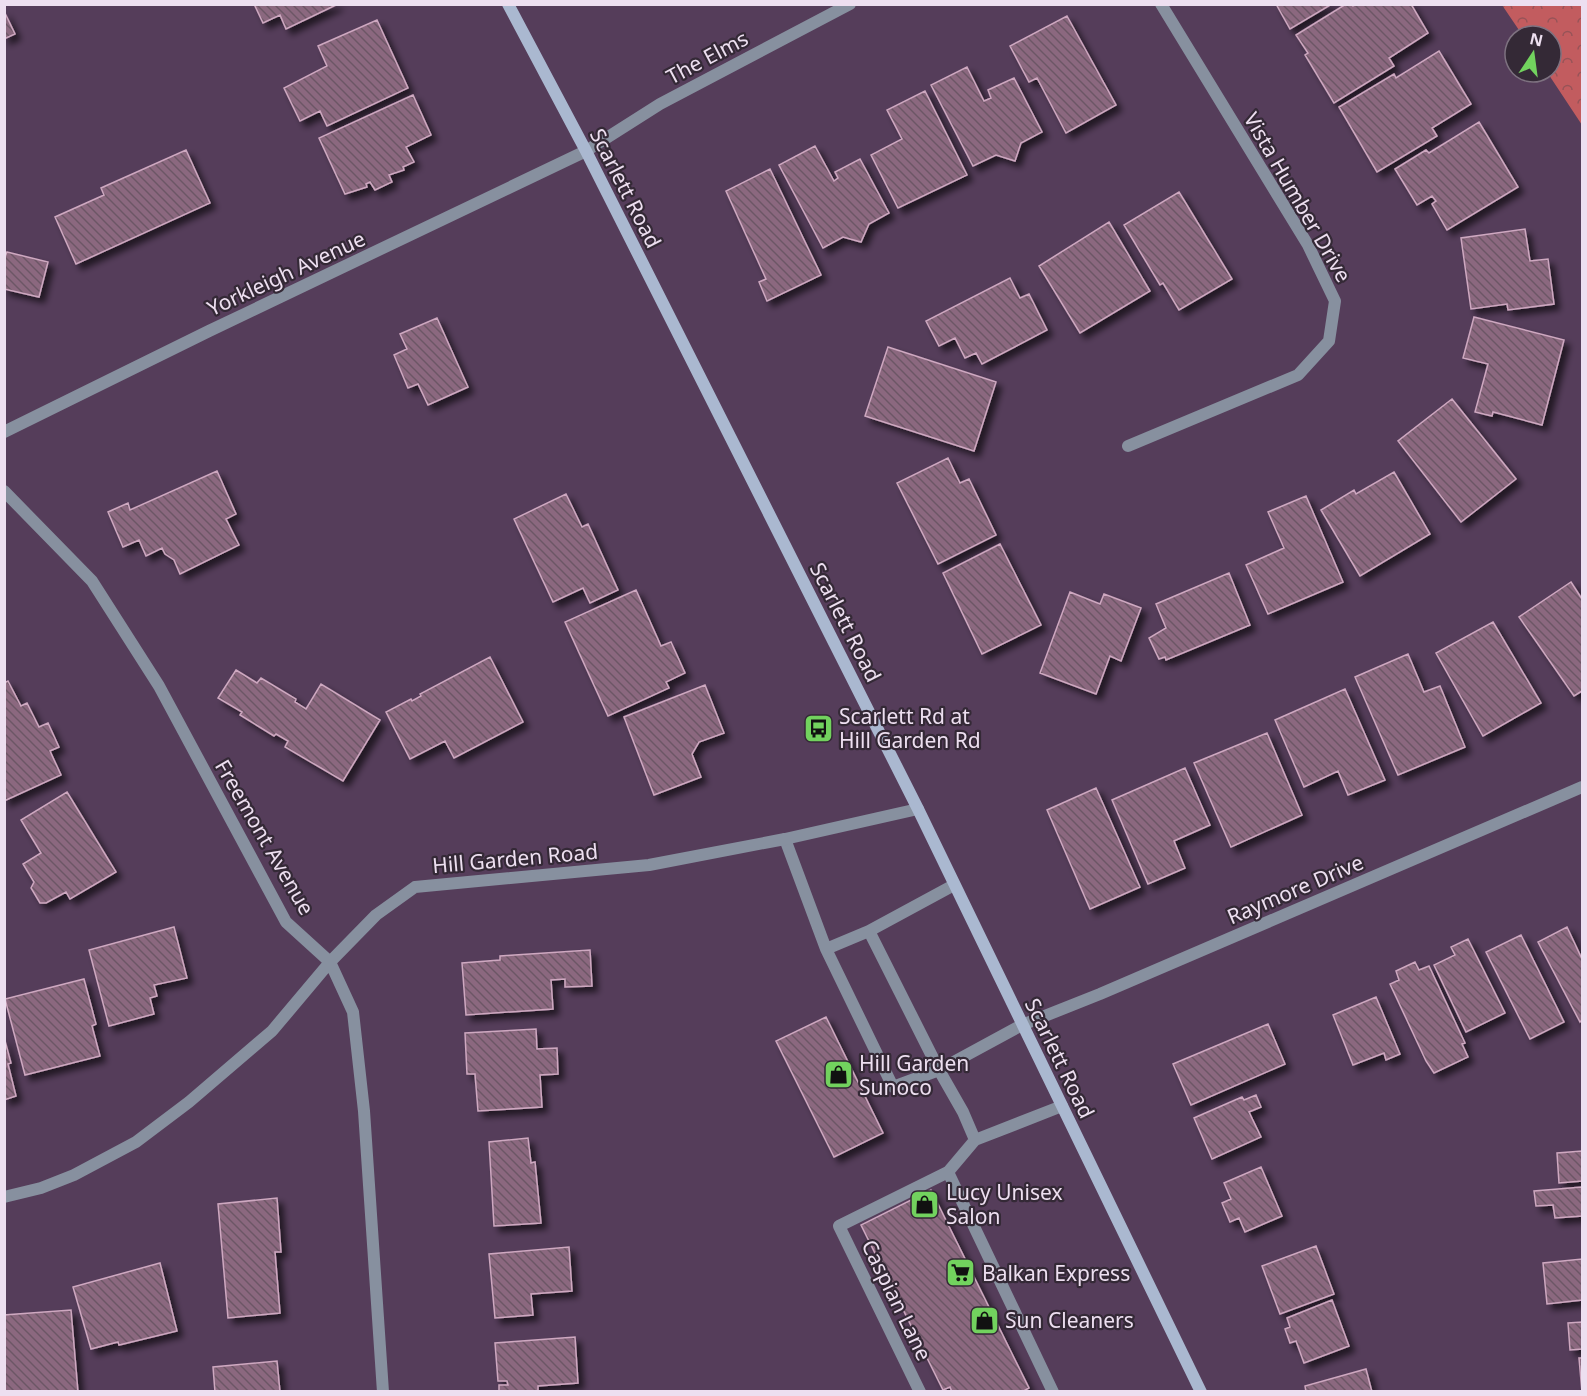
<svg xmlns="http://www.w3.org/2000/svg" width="1587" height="1396" font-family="'Noto Sans',sans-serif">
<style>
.forest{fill:url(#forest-crowns)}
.building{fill:url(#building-back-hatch);stroke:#cea8c0;stroke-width:1.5;filter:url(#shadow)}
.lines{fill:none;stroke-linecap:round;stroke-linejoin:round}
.service{stroke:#87909f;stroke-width:12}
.minor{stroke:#87909f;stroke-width:12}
.secondary{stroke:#aab8d0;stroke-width:12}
.labels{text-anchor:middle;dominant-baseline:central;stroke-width:4.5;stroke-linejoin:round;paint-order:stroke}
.street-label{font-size:21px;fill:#eddff0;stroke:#342936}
.poi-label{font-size:21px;fill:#eddff0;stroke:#342936;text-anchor:start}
</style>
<defs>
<pattern id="forest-crowns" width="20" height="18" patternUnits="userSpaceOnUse" patternTransform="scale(1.5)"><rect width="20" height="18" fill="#c25c5f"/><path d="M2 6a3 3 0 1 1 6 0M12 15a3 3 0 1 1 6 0" fill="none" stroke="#975357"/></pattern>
<pattern id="building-back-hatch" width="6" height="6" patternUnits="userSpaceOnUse" patternTransform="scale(1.5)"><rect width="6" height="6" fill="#8b687f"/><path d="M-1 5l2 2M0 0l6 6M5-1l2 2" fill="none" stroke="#6c5766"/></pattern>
<filter id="shadow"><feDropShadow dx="5.5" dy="5.5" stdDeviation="3" flood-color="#0009"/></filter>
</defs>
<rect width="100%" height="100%" fill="#553d5a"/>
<!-- forest -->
<path class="forest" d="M1502,5H1582V125L1547,72H1551V36H1523Z"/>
<!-- building -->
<path class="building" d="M254,4H338L286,29L280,15L263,23Z
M1276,4H1332L1290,29Z
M1346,4H1352L1353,6L1356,4H1411L1428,33L1389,58L1394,66L1334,103L1305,55L1308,53L1296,35Z
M4,11L15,34L4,39Z
M1067,16L1116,105L1066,133L1037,78L1029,82L1010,46Z
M377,20L408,88L327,126L320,111L300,121L284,88L327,66L318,46Z
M1439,51L1471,104L1432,128L1437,136L1377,172L1339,107L1394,74L1396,78Z
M967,67L984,101L991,98L988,90L1014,78L1042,132L1021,143L1015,161L996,155L973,166L931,85Z
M925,91L967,175L898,208L871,155L902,139L887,110Z
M413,95L431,135L406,147L414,162L403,167L404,170L389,175L392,182L375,190L370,182L366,184L367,187L345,194L319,138Z
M1479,122L1518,187L1447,230L1432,204L1436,201L1432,196L1417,205L1395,169L1426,150L1429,153Z
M815,146L834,181L838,178L835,172L860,159L889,213L869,224L861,242L843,237L823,248L779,165Z
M186,150L210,203L76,264L55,217L104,195L101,188Z
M770,169L821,275L767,301L759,282L766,279L726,191Z
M1179,192L1232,279L1179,310L1163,283L1160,285L1124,225Z
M1109,222L1150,291L1080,333L1039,266Z
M1525,229L1530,261L1548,259L1554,304L1508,310L1507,304L1471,309L1461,238Z
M7,252L48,262L39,297L4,289V259Z
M1010,278L1020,298L1029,294L1047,330L982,364L976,353L965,358L955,338L939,346L926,321Z
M1474,317L1564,340L1542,425L1493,412L1492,416L1475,412L1488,364L1463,358Z
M437,318L468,387L428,405L418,384L408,388L394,355L407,349L400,334Z
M888,347L996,382L974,451L865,416Z
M1452,399L1516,479L1461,522L1398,441Z
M948,458L960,483L969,479L996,535L938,564L897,483Z
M217,471L236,514L226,519L239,545L180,574L174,560L165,554L162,548L146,556L139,540L123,547L108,512L128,503L130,510Z
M1394,472L1430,534L1360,576L1321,510L1354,490L1356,494Z
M566,494L582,527L588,524L618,590L590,603L583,588L553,602L514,519Z
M1306,496L1343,582L1268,614L1246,565L1284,548L1268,512Z
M1000,544L1041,625L982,654L943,573Z
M1229,573L1250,625L1166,660L1165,657L1159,659L1149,638L1166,628L1156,604Z
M1571,582L1582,599V691L1574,696L1519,617Z
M636,590L661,646L671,642L685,673L666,682L669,688L608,716L565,622Z
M1070,592L1100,604L1104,594L1141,608L1121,661L1110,656L1096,694L1040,673Z
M1493,622L1541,703L1483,736L1436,653Z
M1408,654L1424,692L1440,686L1465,747L1398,775L1355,677Z
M490,657L523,722L454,758L445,741L410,759L386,712L411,699L412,701L421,696L420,694Z
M236,670L257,683L261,678L296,699L295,702L306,709L321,684L380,720L343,781L285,747L288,741L276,734L274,736L240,715L242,712L218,698Z
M8,681L21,706L27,703L39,727L48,723L59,747L50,751L61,775L4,801V683Z
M705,685L724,733L699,742L692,754L701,777L654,795L624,717Z
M1345,689L1385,780L1348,795L1338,771L1304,787L1275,720Z
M1267,733L1302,815L1231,847L1194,763Z
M1185,768L1210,825L1174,841L1185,868L1148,884L1112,800Z
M1096,788L1140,887L1090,909L1047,810Z
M67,792L116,872L70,899L66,892L46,903H40L31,888L34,882L23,864L41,853L21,820Z
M174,927L187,978L154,985L157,996L150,998L154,1014L109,1026L89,950Z
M1567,927L1582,959V1020L1580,1022L1538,942Z
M1521,935L1564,1022L1530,1039L1486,952Z
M1468,939L1505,1013L1466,1032L1434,965L1455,955L1451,947Z
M590,950L592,986L565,987V979L551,980L553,1009L466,1015L462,963L500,960V956Z
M1415,962L1419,970L1429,966L1465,1043L1462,1044L1468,1057L1434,1073L1426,1061L1390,984L1399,980L1396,971Z
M84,979L96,1024L92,1026L100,1056L25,1075L5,999Z
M1376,997L1400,1054L1386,1060L1384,1053L1353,1065L1333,1015Z
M826,1017L883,1133L834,1157L776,1041Z
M1268,1024L1285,1064L1191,1105L1173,1064Z
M536,1029L537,1049L557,1048L558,1074L540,1075L542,1107L478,1111L475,1074H467L465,1033Z
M4,1037L11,1063L8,1064L16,1096L4,1100Z
M1256,1095L1261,1107L1249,1112L1261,1137L1212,1159L1194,1118L1242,1097L1244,1100Z
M528,1138L531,1163L535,1162L541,1223L494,1226L489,1142Z
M1582,1151V1181L1559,1183L1557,1153Z
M1261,1167L1282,1216L1245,1232L1239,1218L1230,1222L1222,1203L1231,1199L1224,1183Z
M1582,1187V1216L1555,1218L1553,1205L1536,1206L1534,1191Z
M931,1190L1029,1388L1022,1392H952L950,1387L943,1390L861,1225Z
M277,1198L281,1252H275L280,1313L228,1318L218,1204Z
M1316,1246L1334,1294L1280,1314L1262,1266Z
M569,1247L572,1291L531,1294L533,1315L495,1318L489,1254Z
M1582,1259V1300L1547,1304L1543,1263Z
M160,1263L177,1331L119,1345L118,1342L91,1349L73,1287Z
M1332,1300L1349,1346L1304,1363L1296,1341L1290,1343L1285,1329L1290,1327L1287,1318Z
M71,1310L78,1392H4V1315Z
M1582,1322V1349L1570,1350L1568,1323Z
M575,1337L578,1383L538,1386V1392H499V1385H508L507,1381H498L495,1343Z
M1579,1358H1582V1392Z
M277,1361L280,1392H215L213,1367Z
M1366,1369L1372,1392H1306L1305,1386Z"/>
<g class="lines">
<!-- service -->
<path class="service" d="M785,839L826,949L869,931L954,885
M869,931L939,1070L1022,1025
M826,949L893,1087L939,1070L963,1112L975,1140L948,1172L839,1226L920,1392
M975,1140L1062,1106
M948,1172L1053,1392"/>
<!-- minor -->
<path class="minor" d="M4,432L209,331L586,151L660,104L850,4
M1128,446L1298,375L1329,341L1335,301L1308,245L1161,4
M4,491L92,581L159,686L286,922L330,962L353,1012L364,1111L383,1392
M1022,1025L1100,994L1582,787
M4,1197L41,1188L74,1175L136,1142L189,1102L272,1031L330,962L376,915L415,887L649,865L785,839L918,809"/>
<!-- secondary -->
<path class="secondary" d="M508,4L586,151L918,809L1201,1392"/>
</g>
<!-- icons -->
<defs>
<symbol id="bus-square" viewBox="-11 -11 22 22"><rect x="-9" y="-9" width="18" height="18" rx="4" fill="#72d25e" stroke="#342936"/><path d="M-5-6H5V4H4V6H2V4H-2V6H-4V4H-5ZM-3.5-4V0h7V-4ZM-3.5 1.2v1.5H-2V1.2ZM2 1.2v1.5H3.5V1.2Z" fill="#111"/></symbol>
<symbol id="shop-square" viewBox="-11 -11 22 22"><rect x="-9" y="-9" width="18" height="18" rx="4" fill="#72d25e" stroke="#342936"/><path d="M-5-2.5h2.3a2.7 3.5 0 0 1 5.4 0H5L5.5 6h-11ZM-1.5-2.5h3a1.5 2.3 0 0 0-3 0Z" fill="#111"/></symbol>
<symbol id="supermarket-square" viewBox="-11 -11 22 22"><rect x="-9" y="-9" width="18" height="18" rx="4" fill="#72d25e" stroke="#342936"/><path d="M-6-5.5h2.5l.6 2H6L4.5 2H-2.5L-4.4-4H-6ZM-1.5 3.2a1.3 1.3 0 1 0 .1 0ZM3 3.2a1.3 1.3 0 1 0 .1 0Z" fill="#111"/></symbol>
</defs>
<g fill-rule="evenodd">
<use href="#bus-square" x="802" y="712" width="33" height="33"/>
<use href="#shop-square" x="822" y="1058" width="33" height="33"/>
<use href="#shop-square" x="908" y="1188" width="33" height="33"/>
<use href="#supermarket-square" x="944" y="1256" width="33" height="33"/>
<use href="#shop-square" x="968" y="1304" width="33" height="33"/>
</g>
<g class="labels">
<!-- street labels -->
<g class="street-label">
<text transform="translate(707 57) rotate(-28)">The Elms</text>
<text transform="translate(626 188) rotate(63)">Scarlett Road</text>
<text transform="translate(1298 197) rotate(60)">Vista Humber Drive</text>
<text transform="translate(286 273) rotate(-25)">Yorkleigh Avenue</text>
<text transform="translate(846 622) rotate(63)">Scarlett Road</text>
<text transform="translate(265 837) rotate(60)">Freemont Avenue</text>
<text transform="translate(515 858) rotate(-5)">Hill Garden Road</text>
<text transform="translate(1295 889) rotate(-23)">Raymore Drive</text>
<text transform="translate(1060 1058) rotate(64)">Scarlett Road</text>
<text transform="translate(897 1300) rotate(64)">Caspian Lane</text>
</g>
<!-- poi labels -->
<g class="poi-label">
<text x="839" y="716">Scarlett Rd at<tspan x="839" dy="24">Hill Garden Rd</tspan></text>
<text x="859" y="1063">Hill Garden<tspan x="859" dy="24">Sunoco</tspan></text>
<text x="946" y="1192">Lucy Unisex<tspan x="946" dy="24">Salon</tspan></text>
<text x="982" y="1273">Balkan Express</text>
<text x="1005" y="1320">Sun Cleaners</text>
</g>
</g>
<!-- border -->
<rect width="1587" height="1396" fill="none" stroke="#eddff0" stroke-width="12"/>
<!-- north arrow -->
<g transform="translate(1533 54) rotate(13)"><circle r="28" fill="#342936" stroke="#7e7280" stroke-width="1.5"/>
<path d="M0-4.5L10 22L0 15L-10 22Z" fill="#72d25e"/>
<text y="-9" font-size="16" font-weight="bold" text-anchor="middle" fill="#eddff0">N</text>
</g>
</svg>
